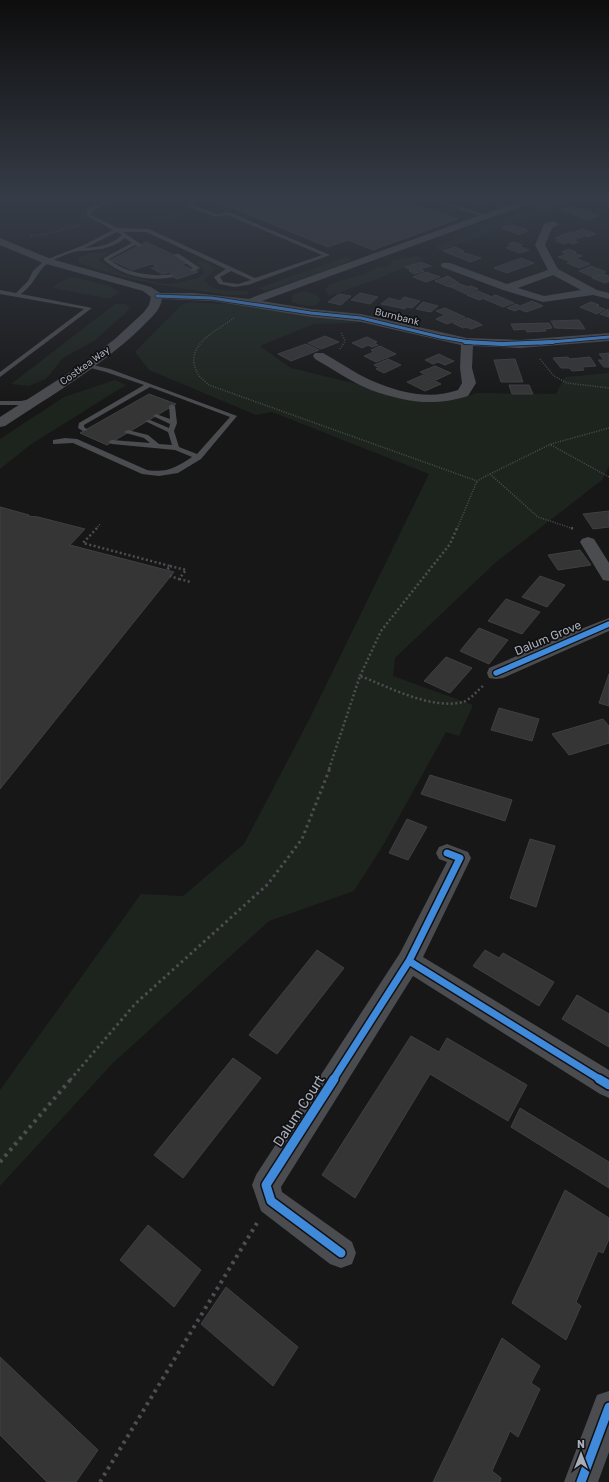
<svg xmlns="http://www.w3.org/2000/svg" width="609" height="1482" font-family="Rubik,sans-serif">
<style>
.green{fill:#1d241e}
.building{fill:#353536;stroke:#3f4043}
.lines{fill:none;stroke-linecap:round;stroke-linejoin:round}
.path-far3{stroke:#4d4e52;stroke-width:1.5;stroke-dasharray:1 1.5;stroke-linecap:butt}
.path-far2{stroke:#4d4e52;stroke-width:2.5;stroke-dasharray:2 2.5;stroke-linecap:butt}
.path-far1{stroke:#4d4e52;stroke-width:3;stroke-dasharray:2.5 3.5;stroke-linecap:butt}
.path{stroke:#4d4e52;stroke-width:4;stroke-dasharray:3 4.5;stroke-linecap:butt}
.lane{fill:#4b4c50;fill-rule:evenodd}
.street{fill:#4b4c50;fill-rule:evenodd}
.cycleway-far4-casing{stroke:#111113;stroke-width:4.5}
.cycleway-far3-casing{stroke:#111113;stroke-width:5.5}
.cycleway-far2-casing{stroke:#111113;stroke-width:8}
.cycleway-far1-casing{stroke:#111113;stroke-width:10}
.cycleway-casing{stroke:#111113;stroke-width:12}
.cycleway-far4{stroke:#408adc;stroke-width:3}
.cycleway-far3{stroke:#408adc;stroke-width:4}
.cycleway-far2{stroke:#408adc;stroke-width:5.5}
.cycleway-far1{stroke:#408adc;stroke-width:7}
.cycleway{stroke:#408adc;stroke-width:9}
.labels{text-anchor:middle;dominant-baseline:central;stroke-width:3.5;stroke-linejoin:round;paint-order:stroke}
.far-street-label{font-size:10px;fill:#a8adb8;stroke:#111113}
.street-label{font-size:12px;fill:#a8adb8;stroke:#111113}
.near-street-label{font-size:14px;fill:#a8adb8;stroke:#111113}
</style>
<rect width="100%" height="100%" fill="#171717"/>
<!-- green -->
<path class="green" d="M555,199H581L543,214L517,219V222L441,251L436,248C444,241 445,244 453,240C463,236 470,232 481,230L484,226Z
M109,252L98,260L123,274L163,284L175,283L198,278L205,272L197,262L202,261L216,268L204,280C215,293 231,291 247,291L250,294C233,297 217,293 201,291C159,286 117,278 78,262L79,257L89,253Z
M418,256L425,259L377,279L329,296L325,290L330,284L367,273L378,267L389,266L393,260Z
M347,257L352,259L337,267L265,291L258,288Z
M71,277L110,286L119,292L110,299L53,288L58,283Z
M303,291L315,294L321,300L315,306L300,305L291,301L293,294Z
M191,302L239,305L361,323L314,324L260,346L291,368L423,400L458,399L477,393L556,394L565,377L609,373V466L602,480L495,563L395,658L393,676L473,705L459,736L446,732L385,842L354,891L269,921L112,1064L0,1186V1090L141,894L183,896L244,844L309,720L429,474L272,412L256,415L149,370L135,352L181,305Z
M115,304H126L130,309L94,341L63,358L46,379L29,386L11,384Z
M115,380L126,385L30,445L0,469V439L64,397Z"/>
<!-- building -->
<path class="building" d="M218,199H399L458,219L373,250L348,240L328,247L213,200Z
M460,199H494L481,203L468,199L464,200Z
M571,206L599,216L588,220L560,210Z
M511,225L526,229L525,230L528,231L519,235L502,228Z
M583,229L596,234L588,237L574,232Z
M570,232L583,237L573,240L578,242L573,244L568,242L564,244L556,241L559,239L555,238Z
M146,242L189,262L182,265L198,272L177,279L169,275L173,274L169,272L162,274L151,268L157,266L152,264L132,270L111,260Z
M514,242L522,245L518,246L529,250L520,253L506,248L511,246L508,244Z
M455,247L464,251L461,252L481,258L470,262L443,251Z
M569,249L576,252L573,253L582,256L569,261L558,257L567,254L562,252Z
M521,258L534,263L507,273L494,268Z
M577,259L590,264L579,268L567,263Z
M421,262L431,266L420,269L424,271L415,274L409,271L411,270L405,267Z
M591,266L606,272L593,277L579,271Z
M426,272L440,277L426,282L413,277Z
M604,274L609,276V281L605,283L592,278Z
M448,276L459,283L449,287L435,281Z
M460,284L468,287L471,286L478,289L466,294L451,287Z
M478,291L490,296L479,300L467,295Z
M360,293L378,297L370,304L351,300Z
M339,294L351,296L341,305L328,302Z
M496,295L514,303L503,307L484,299Z
M404,297L420,301L412,308L407,307L405,309L381,304L389,298L400,301Z
M532,301L543,306L526,312L519,309L515,311L507,308L516,304L520,306Z
M423,302L438,306L431,312L416,309Z
M591,302L599,305L596,306L605,309L597,314L580,307Z
M445,308L454,312L465,317L447,324L436,319L445,315L436,311Z
M608,309L609,317L600,314Z
M467,318L477,322L482,325L471,329L466,327L463,328L453,323Z
M579,320L585,329L555,328L551,321Z
M549,323L552,328L545,329L546,331L527,332L525,329L514,330L511,324Z
M325,336L339,342L321,349L308,343Z
M367,337L377,342L374,343L378,345L372,347L368,345L362,348L352,343Z
M306,344L319,350L291,361L278,354Z
M380,346L396,354L376,362L364,356L374,352L371,350Z
M609,353V367H604L598,360H604L599,354Z
M439,354L447,358L454,361L445,365L438,362L433,364L425,360Z
M568,357L570,359L590,357L596,366L582,367L584,370L572,371L569,368H561L553,358Z
M388,359L401,365L384,373L376,369L379,368L374,365Z
M515,359L523,382H501L494,360Z
M435,366L451,373L436,380L420,372Z
M423,375L441,384L425,391L407,382Z
M509,385H529L533,394H512Z
M149,394L176,404L107,445L80,433Z
M0,507L29,515L28,516L38,517L85,529L70,545L174,572L0,789Z
M609,511V527L593,529L583,514Z
M580,550L591,565L558,570L548,555Z
M540,576L565,585L547,607L522,597Z
M506,599L540,612L522,634L488,621Z
M479,628L508,640L489,664L460,651Z
M446,657L472,668L450,693L424,681Z
M609,674V706L599,703Z
M499,708L539,719L532,741L491,730Z
M603,719L609,726V743L569,755L552,734Z
M430,775L512,800L505,821L421,794Z
M407,819L427,827L408,860L389,853Z
M530,839L555,846L536,907L510,898Z
M317,950L344,968L277,1054L249,1035Z
M485,950L499,958L503,953L554,982L539,1006L473,966Z
M577,995L609,1014V1047L562,1019Z
M411,1036L439,1052L447,1038L527,1085L508,1121L430,1074L355,1198L322,1175Z
M233,1058L261,1078L183,1178L154,1155Z
M520,1108L609,1162V1188L511,1127Z
M565,1190L609,1218V1239L603,1253L598,1251L576,1302L581,1306L566,1340L512,1303Z
M148,1225L201,1270L174,1307L120,1260Z
M226,1287L298,1347L273,1386L201,1324Z
M502,1338L540,1366L531,1383L540,1389L518,1437L510,1431L492,1471L501,1478L500,1482H433Z
M0,1357L98,1450L76,1482H47L0,1435Z"/>
<g class="lines">
<!-- path-far3 -->
<path class="path-far3" d="M159,220L181,213
M31,236L46,234L81,225
M234,318C215,332 182,346 198,374C200,378 206,382 209,385L477,481L490,474L538,517L574,529
M340,349L345,341L341,332
M540,359L554,376L567,383L609,388
M551,445L609,477
M490,474L551,444L609,428
M96,529L100,524
M457,529L477,481"/>
<!-- path-far2 -->
<path class="path-far2" d="M97,528L83,543L170,566L167,570
M571,528L575,529
M170,566L186,570L179,579L170,576
M179,579L191,582
M360,676L381,631L450,544L457,528
M329,769L360,676C389,687 431,710 463,702C470,700 478,690 484,685"/>
<!-- path-far1 -->
<path class="path-far1" d="M70,1080L135,1004L268,884L302,839L330,768"/>
<!-- path -->
<path class="path" d="M0,1162L71,1079
M100,1482L257,1223"/>
<!-- lane -->
<path class="lane" d="M100,199H105L110,201L91,212V215L118,228L149,229L255,278L322,255L227,215L216,217L189,207L188,202L193,199H198L193,203V205L216,214L229,212L330,255L248,285L234,287L219,284L214,277L226,269L146,232H123L142,245L139,247L135,245L109,259C121,270 139,274 155,275C161,276 169,273 174,276L173,277C150,282 121,276 104,260V258L132,243L125,238C111,250 95,250 79,251C73,251 55,259 50,262C41,267 38,275 32,283C29,287 25,291 21,294L92,308L0,377V372L84,309L0,294V290L16,293L28,281L33,271L45,260L84,245L113,230L87,216V210L104,201ZM117,232L122,235C111,245 99,247 85,248ZM231,271L251,280L238,284L223,282L220,277Z
M430,199H436L488,216L484,217Z
M175,254H179L200,268L195,271H191L190,270L193,268L175,256Z
M89,364L110,369L237,416L201,459L178,473L159,476L142,474L73,443L53,444V440L65,438L77,439L147,470C167,473 175,468 192,457L175,450L112,444L108,442L112,440L150,443L144,438L126,433L124,432L128,430L148,435L159,444L172,445L168,432L145,421L150,420L169,428L170,424L153,416L156,414L170,419L169,406L172,404L175,406L177,423L174,431L179,447L197,454L230,417L150,387L84,425V427L88,430L83,431L78,428L79,423L144,385L106,372L87,367V365Z
M36,398L39,400L38,401L21,405H0V401H21Z"/>
<!-- street -->
<path class="street" d="M525,199H538L536,201L262,301L311,309L361,314L467,338L520,340L609,333V341L520,348L473,346L472,368L476,383L468,396C433,407 405,402 371,390C355,384 331,368 315,359L313,356L315,353H323C341,363 362,378 380,384C405,394 433,399 458,390L462,383L460,368L461,345L361,322L311,317L212,301L162,299C160,312 149,319 141,328C100,367 52,395 5,426L0,427V417L84,363L116,338L144,312L149,305L151,297L143,291L43,263L0,245V238L51,259L151,287L160,293H194L249,299L256,296Z
M554,221L559,224L552,228L545,245L558,269L597,290L609,293V299L593,295L543,302L503,290L442,267L441,265L442,263H450L507,284L548,270L535,245L544,224ZM553,275L581,290L544,296L518,288Z
M588,537L594,539L609,563V581L603,580L580,542L582,539Z
M609,618V631L503,678L496,679L489,678L487,673L489,668L568,634Z
M447,844L468,852L471,858L423,957L609,1070V1098L600,1094L413,976L281,1187L282,1192L352,1242L356,1253L352,1264L341,1268L330,1264L261,1211L252,1185L256,1175L400,953L447,862L439,859L436,853L439,847Z
M609,1391V1452L598,1482H564L597,1395Z"/>
<defs>
<path id="cycleway-far4" d="M157,296L212,298L311,313L361,318L440,337L475,343
M540,343L609,337"/>
<path id="cycleway-far3" d="M465,342L502,344L553,342"/>
<path id="cycleway-far2" d="M496,673L609,624"/>
<path id="cycleway-far1" d="M409,961L601,1080
M333,1080L409,961L460,858L447,853"/>
<path id="cycleway" d="M334,1079L266,1185L271,1201L341,1253
M599,1079L609,1085
M581,1482L609,1407"/>
</defs>
<!-- cycleway-far4 casing -->
<use href="#cycleway-far4" class="cycleway-far4-casing"/>
<!-- cycleway-far3 casing -->
<use href="#cycleway-far3" class="cycleway-far3-casing"/>
<!-- cycleway-far2 casing -->
<use href="#cycleway-far2" class="cycleway-far2-casing"/>
<!-- cycleway-far1 casing -->
<use href="#cycleway-far1" class="cycleway-far1-casing"/>
<!-- cycleway casing -->
<use href="#cycleway" class="cycleway-casing"/>
<!-- cycleway-far4 -->
<use href="#cycleway-far4" class="cycleway-far4"/>
<!-- cycleway-far3 -->
<use href="#cycleway-far3" class="cycleway-far3"/>
<!-- cycleway-far2 -->
<use href="#cycleway-far2" class="cycleway-far2"/>
<!-- cycleway-far1 -->
<use href="#cycleway-far1" class="cycleway-far1"/>
<!-- cycleway -->
<use href="#cycleway" class="cycleway"/>
</g>
<!-- sky -->
<linearGradient id="sky" x2="0" y2="1"><stop stop-color="#0d0d0d"/><stop offset="0.49" stop-color="#363c47"/><stop offset="1" stop-color="#363c47" stop-opacity="0"/></linearGradient>
<rect width="609" height="406" fill="url(#sky)"/>
<g class="labels">
<!-- far-street labels -->
<g class="far-street-label">
<text transform="translate(397 317) rotate(14)">Burnbank</text>
<text transform="translate(85 366) rotate(-36)">Costkea Way</text>
</g>
<!-- street labels -->
<g class="street-label">
<text transform="translate(548 638) rotate(-23)">Dalum Grove</text>
</g>
<!-- near-street labels -->
<g class="near-street-label">
<text transform="translate(299 1111) rotate(-57)">Dalum Court</text>
</g>
</g>
<!-- north arrow -->
<g transform="translate(581 1454)" stroke="#111113" stroke-width="3" paint-order="stroke">
<path d="M0-3L7 15L0 10L-7 15Z" fill="#a8adb8"/>
<text y="-6" font-size="11" font-weight="bold" text-anchor="middle" fill="#a8adb8">N</text>
</g>
</svg>
